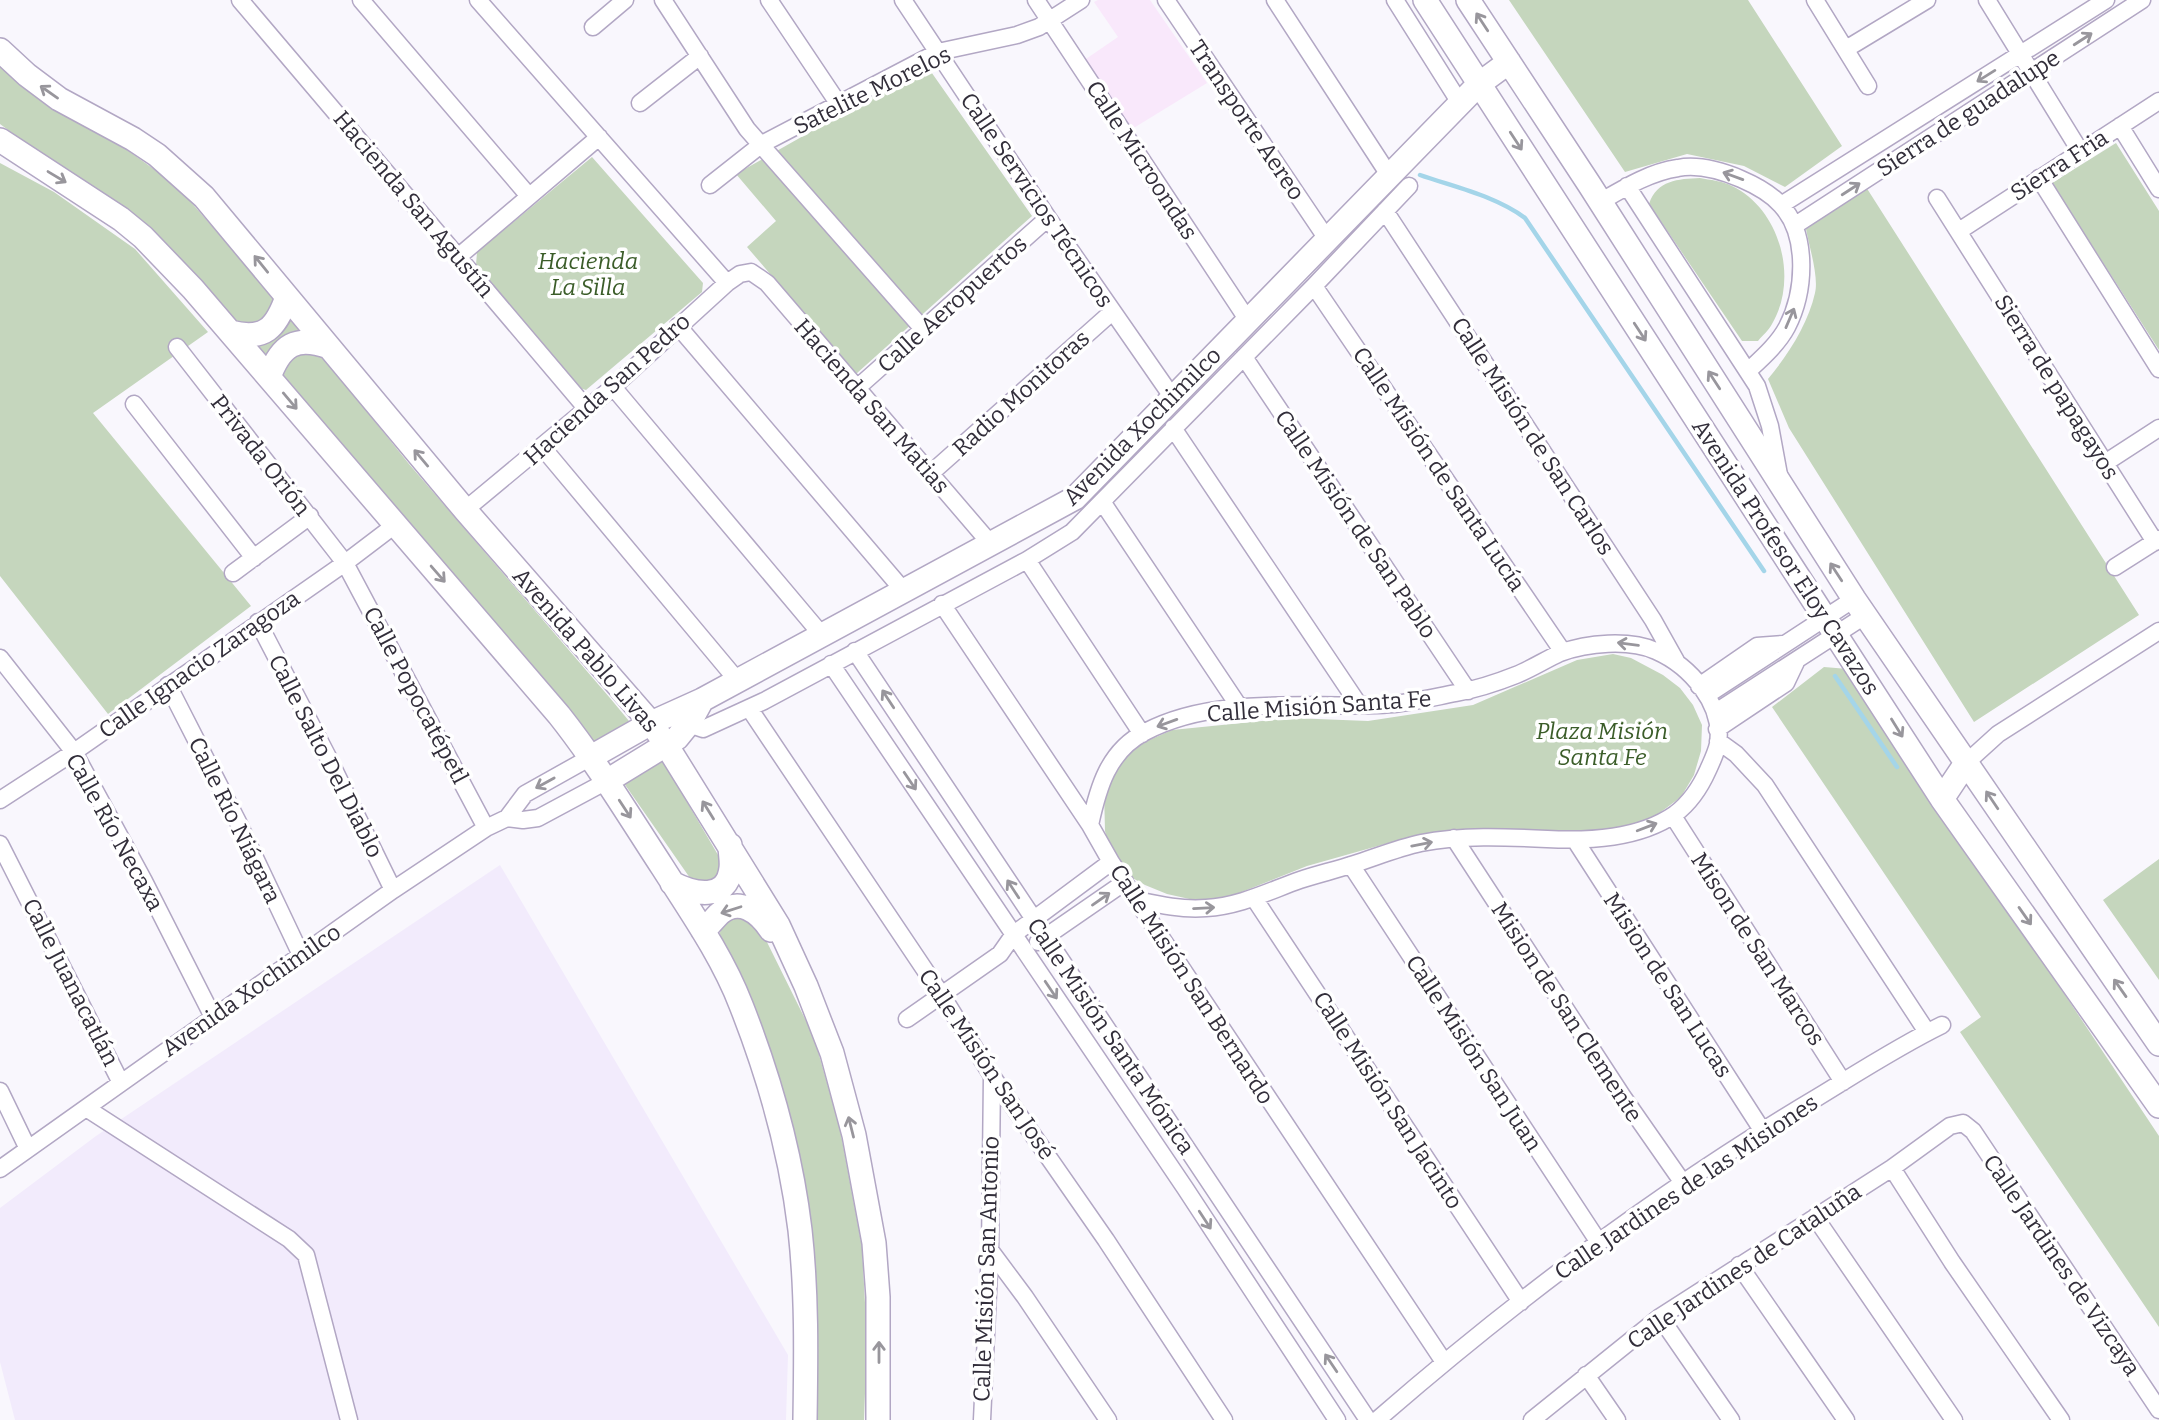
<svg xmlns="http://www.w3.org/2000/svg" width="2159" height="1420" font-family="Bitter,serif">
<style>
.industrial{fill:#f2ebfc}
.education{fill:#f9e8fb}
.green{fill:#c5d6bd}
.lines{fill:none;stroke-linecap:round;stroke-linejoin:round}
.stream{stroke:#a4d5e9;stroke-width:4.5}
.street-casing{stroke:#b2a7c4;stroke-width:19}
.secondary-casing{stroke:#b2a7c4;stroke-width:26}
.street{stroke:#fff;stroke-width:16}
.secondary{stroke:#fff;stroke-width:23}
.oneway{stroke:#98969c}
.labels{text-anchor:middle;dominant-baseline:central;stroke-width:7;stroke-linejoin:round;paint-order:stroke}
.street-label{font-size:23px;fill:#322e3a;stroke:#fff}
.park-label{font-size:23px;font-style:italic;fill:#3b5d29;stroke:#fff}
</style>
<rect width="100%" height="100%" fill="#f9f7fd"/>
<!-- industrial -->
<path class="industrial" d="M500,865L788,1355L786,1420H15L0,1362V1208L96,1136Z"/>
<!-- education -->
<path class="education" d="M1098,0H1150L1207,83L1132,129L1083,61L1118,37L1094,2Z"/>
<!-- green -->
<path class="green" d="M1509,0H1748L1842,146L1785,187L1744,166L1687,154L1625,172Z
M0,66L21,86L50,108L116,142L176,185L273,296L274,303L269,319L241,327L126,208L42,155L0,124Z
M927,66L1032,216L856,374L747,247L776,221L736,174Z
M2116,143L2159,211V350L2052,183Z
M592,157L703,283L702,292L586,390L576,387L476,265L477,252Z
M0,163L54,192L135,249L208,332L93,413L251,606L108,714L0,576Z
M1700,178C1710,180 1723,181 1732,186C1780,209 1799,278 1772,324C1769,330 1762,336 1758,341H1742L1649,204C1657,180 1678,179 1700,178Z
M1866,187L2139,615L1974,722L1789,428L1768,379C1788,355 1808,324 1815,293C1819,277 1809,246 1806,229Z
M290,316L302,330L281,338L267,361L253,344C271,346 285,332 290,316Z
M307,348L324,358L409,464L610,698L629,721L627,730L596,745L288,384L283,376L285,360Z
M1613,654L1631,658L1663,675L1680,688L1693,705L1702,725L1701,751L1694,775L1681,797L1654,817L1623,830L1588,833L1521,829L1477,831L1445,833L1392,842L1307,866L1224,899L1203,902L1167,894L1145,885L1129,876L1110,851L1105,831L1104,790L1116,768L1129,754L1145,742L1172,730L1292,718L1368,721L1473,705L1577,660Z
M1824,667L1848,669L2159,1136V1327L1960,1032L1981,1017L1772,707Z
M660,756L721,860C721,880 706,885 690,878L621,779Z
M2159,859V980L2103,900Z
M740,915L757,922L814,1037L840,1129L862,1247L867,1340L864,1420H816V1302L719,938C721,923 727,921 740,915Z"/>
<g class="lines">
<!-- stream -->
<path class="stream" d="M1420,175C1454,187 1496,196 1525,218L1764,571
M1835,676L1897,767"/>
<defs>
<path id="street" d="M240,0L587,409
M361,0L528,195
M478,0L727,283
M663,0L747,129L923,329
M769,0L838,103
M903,0L1048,218L1173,398
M1036,0L1247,319
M1166,0L1327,239
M1275,0L1389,175
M1395,0L1460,103
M1815,0L1868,86
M1987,0L2080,151
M593,27L625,0
M1846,49L1927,0
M640,103L700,56
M2120,126L2159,189
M2039,178L2159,369
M710,185L762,144L938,52L1017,35L1039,27L1081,0
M1627,186L1757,386L1770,426L1779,475
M1937,198L2155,542
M1600,202C1624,188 1650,172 1678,168C1699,164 1722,171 1741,179C1755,185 1770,193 1781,205C1809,236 1805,292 1787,327C1778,344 1762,358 1748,371
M1781,205L2106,0
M1385,211L1653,620L1676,661
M1794,226L2142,0
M1959,231L2159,101
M458,257L599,137
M1314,286L1563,652
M678,326L903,590
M177,347L345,563L486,828
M1244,357L1468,691
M613,387L821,634
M856,389L1048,218
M134,404L254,558
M1173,428L1359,705
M543,448L737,680
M2105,463L2159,428
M930,474L1112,312
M1103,503L1240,708
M465,510L613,387L727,283L740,274L751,272L767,283L990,543
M1027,560L1142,734
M2115,567L2159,539
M233,573L310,516
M942,604L1090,825L1111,862L1444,1362
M258,622L328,757L393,890
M855,651L1368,1420
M0,658L74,752L144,881L213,1017
M831,664L1185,1188L1337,1420
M168,685L239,824L301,955
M1699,686L1757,646L1783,644
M1707,695L1854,599
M749,708L941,994L992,1076L1106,1240L1224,1420
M1716,712L1866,615
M685,715L694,726L703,729L764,701L1027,560L1072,532L1314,286L1409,186
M1717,729L1786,683L1796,662
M1718,741L1736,754L1765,785L1927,1032
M1966,763L1998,734L2159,631
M0,800L74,752L345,563L395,525
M1673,816L1843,1082
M507,818L525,794L591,757
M1090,825C1098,788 1108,751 1145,732C1219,693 1313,710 1394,704C1414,702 1435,697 1456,693C1477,689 1496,683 1516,675C1531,669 1545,660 1560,653C1587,643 1629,639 1656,651C1690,666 1724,704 1718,744C1716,753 1712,761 1708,770C1700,788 1691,802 1675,814C1639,839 1589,841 1547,839C1505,837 1462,835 1421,843C1398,848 1376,857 1354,864C1336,870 1318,874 1300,880C1269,891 1240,906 1206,908C1183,910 1160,905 1137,900
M1454,838L1623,1097L1683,1183
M1575,840L1762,1130
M0,844L121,1083
M1351,865L1598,1241
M1254,898L1521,1302
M1038,942L1125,882
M907,1019L1000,954L1014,934L1111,862
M0,1091L28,1149
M86,1108L289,1239L306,1255L349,1420
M1892,1168L1952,1262L2061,1420
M0,1169L393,890L486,828L507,818L523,820L538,818L607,781
M1815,1217L1954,1420
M990,1250L1025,1297L1108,1420
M1739,1265L1846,1420
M1660,1317L1731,1420
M1586,1375L1617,1420
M982,1420L990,1250L992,1076
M1377,1420C1515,1300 1661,1190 1818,1097C1859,1072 1899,1046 1942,1025
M1532,1420L1660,1317L1892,1168L1950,1126L1963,1123L1973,1131L2159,1410"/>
<path id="secondary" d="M1425,0L1942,799L2159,1106
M1468,0L1589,184L1854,599L2159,1044
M0,50L27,75L59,99L133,139L157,155L204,197L465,510L651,723L667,746L778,925L806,986L832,1053L854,1135L874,1243L878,1297V1420
M0,140L121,219L143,237L193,289L559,715C597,763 629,816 663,868C691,912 722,956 741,1005C769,1076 791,1154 800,1230C807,1293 806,1356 805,1420
M230,332C265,341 276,328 287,297
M269,377C281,345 296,335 329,347
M591,757L651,723L702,700L1075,498L1479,84L1509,62
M607,781L677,738L690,722L702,700
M1942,799L1966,763
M672,883C693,894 727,902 731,868C732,861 730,853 730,845
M703,931C709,926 713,920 719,914C739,896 759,912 771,930"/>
</defs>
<!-- street casing -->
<use href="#street" class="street-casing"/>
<!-- secondary casing -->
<use href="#secondary" class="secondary-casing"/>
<!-- street -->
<use href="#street" class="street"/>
<!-- secondary -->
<use href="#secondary" class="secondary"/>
</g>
<!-- one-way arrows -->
<defs><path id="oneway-shaft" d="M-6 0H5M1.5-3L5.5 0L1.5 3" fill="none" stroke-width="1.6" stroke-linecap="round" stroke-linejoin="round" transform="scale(1.75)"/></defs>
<g class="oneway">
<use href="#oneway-shaft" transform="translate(1482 22) rotate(-123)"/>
<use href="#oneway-shaft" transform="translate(2083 39) rotate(-33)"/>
<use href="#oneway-shaft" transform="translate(1986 76) rotate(148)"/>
<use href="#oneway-shaft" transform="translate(49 92) rotate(-145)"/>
<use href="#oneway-shaft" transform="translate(1516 141) rotate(57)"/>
<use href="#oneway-shaft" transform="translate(1733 176) rotate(-160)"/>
<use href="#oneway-shaft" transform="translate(57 177) rotate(31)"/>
<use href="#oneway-shaft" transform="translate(1851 189) rotate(-33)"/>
<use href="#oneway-shaft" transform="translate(261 264) rotate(-129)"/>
<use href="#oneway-shaft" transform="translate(1790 318) rotate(-67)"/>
<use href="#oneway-shaft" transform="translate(1640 332) rotate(57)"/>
<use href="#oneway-shaft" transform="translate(1714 380) rotate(-123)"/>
<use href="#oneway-shaft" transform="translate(290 401) rotate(50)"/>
<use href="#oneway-shaft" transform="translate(421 458) rotate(-130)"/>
<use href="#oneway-shaft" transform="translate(1836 572) rotate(-123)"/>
<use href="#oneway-shaft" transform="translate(438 574) rotate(49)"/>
<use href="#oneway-shaft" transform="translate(1628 644) rotate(-173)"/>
<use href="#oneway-shaft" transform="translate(888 699) rotate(-123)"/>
<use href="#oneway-shaft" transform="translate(1167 723) rotate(160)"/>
<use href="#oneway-shaft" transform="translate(1897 728) rotate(58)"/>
<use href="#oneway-shaft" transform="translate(910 781) rotate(56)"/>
<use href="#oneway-shaft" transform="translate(545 783) rotate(151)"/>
<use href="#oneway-shaft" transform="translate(1992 800) rotate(-124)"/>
<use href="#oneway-shaft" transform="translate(625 809) rotate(57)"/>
<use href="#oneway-shaft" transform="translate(708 810) rotate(-122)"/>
<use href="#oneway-shaft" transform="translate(1647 827) rotate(-21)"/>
<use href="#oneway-shaft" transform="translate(1422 844) rotate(-11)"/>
<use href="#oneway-shaft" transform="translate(1013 889) rotate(-123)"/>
<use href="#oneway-shaft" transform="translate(1101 899) rotate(-35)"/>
<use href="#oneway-shaft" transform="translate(1204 908) rotate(-3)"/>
<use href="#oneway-shaft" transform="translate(731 910) rotate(162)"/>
<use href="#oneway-shaft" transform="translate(2025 916) rotate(55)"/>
<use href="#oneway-shaft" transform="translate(2120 988) rotate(-125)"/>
<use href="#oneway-shaft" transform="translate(1051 990) rotate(56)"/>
<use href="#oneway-shaft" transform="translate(851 1127) rotate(-104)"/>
<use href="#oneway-shaft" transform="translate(1205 1220) rotate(57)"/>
<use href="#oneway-shaft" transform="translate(879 1352) rotate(-90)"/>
<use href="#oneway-shaft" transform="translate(1331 1363) rotate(-124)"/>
</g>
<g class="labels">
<!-- street labels -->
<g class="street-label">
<text transform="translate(872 90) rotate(-26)">Satelite Morelos</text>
<text transform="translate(1968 113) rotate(-33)">Sierra de guadalupe</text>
<text transform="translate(1247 120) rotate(56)">Transporte Aereo</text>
<text transform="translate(1142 160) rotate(57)">Calle Microondas</text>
<text transform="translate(2059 165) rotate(-33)">Sierra Fria</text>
<text transform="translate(1037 200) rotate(56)">Calle Servicios Técnicos</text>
<text transform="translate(414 204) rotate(50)">Hacienda San Agustín</text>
<text transform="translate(952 304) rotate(-42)">Calle Aeropuertos</text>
<text transform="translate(2057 387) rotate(58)">Sierra de papagayos</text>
<text transform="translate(607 389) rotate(-42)">Hacienda San Pedro</text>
<text transform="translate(1021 393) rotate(-42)">Radio Monitoras</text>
<text transform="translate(872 406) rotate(49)">Hacienda San Matias</text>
<text transform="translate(1142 426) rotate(-45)">Avenida Xochimilco</text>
<text transform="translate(1533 436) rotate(57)">Calle Misión de San Carlos</text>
<text transform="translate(261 455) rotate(52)">Privada Orión</text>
<text transform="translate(1439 469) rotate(56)">Calle Misión de Santa Lucía</text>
<text transform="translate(1356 524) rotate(56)">Calle Misión de San Pablo</text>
<text transform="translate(1786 557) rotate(57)">Avenida Profesor Eloy Cavazos</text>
<text transform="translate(586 650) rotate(49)">Avenida Pablo Livas</text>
<text transform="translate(199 664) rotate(-35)">Calle Ignacio Zaragoza</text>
<text transform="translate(416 695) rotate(62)">Calle Popocatépetl</text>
<text transform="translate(1319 706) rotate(-4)">Calle Misión Santa Fe</text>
<text transform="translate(326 756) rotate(63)">Calle Salto Del Diablo</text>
<text transform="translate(235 820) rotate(64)">Calle Río Niágara</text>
<text transform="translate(115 832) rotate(61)">Calle Río Necaxa</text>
<text transform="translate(1758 949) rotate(57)">Mison de San Marcos</text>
<text transform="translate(71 982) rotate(63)">Calle Juanacatlán</text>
<text transform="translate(1192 984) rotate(57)">Calle Misión San Bernardo</text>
<text transform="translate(1668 985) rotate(57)">Mision de San Lucas</text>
<text transform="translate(251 990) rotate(-35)">Avenida Xochimilco</text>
<text transform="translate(1567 1012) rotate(57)">Mision de San Clemente</text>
<text transform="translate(1111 1036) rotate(56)">Calle Misión Santa Mónica</text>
<text transform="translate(1474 1053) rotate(57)">Calle Misión San Juan</text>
<text transform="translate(987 1064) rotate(56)">Calle Misión San José</text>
<text transform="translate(1388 1100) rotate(57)">Calle Misión San Jacinto</text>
<text transform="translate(1686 1187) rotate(-34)">Calle Jardines de las Misiones</text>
<text transform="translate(2062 1265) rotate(56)">Calle Jardines de Vizcaya</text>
<text transform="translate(1744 1266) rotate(-34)">Calle Jardines de Cataluña</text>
<text transform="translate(986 1269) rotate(-88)">Calle Misión San Antonio</text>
</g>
<!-- park labels -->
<g class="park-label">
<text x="588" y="261">Hacienda<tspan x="588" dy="26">La Silla</tspan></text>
<text x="1602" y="731">Plaza Misión<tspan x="1602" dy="26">Santa Fe</tspan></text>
</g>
</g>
</svg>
